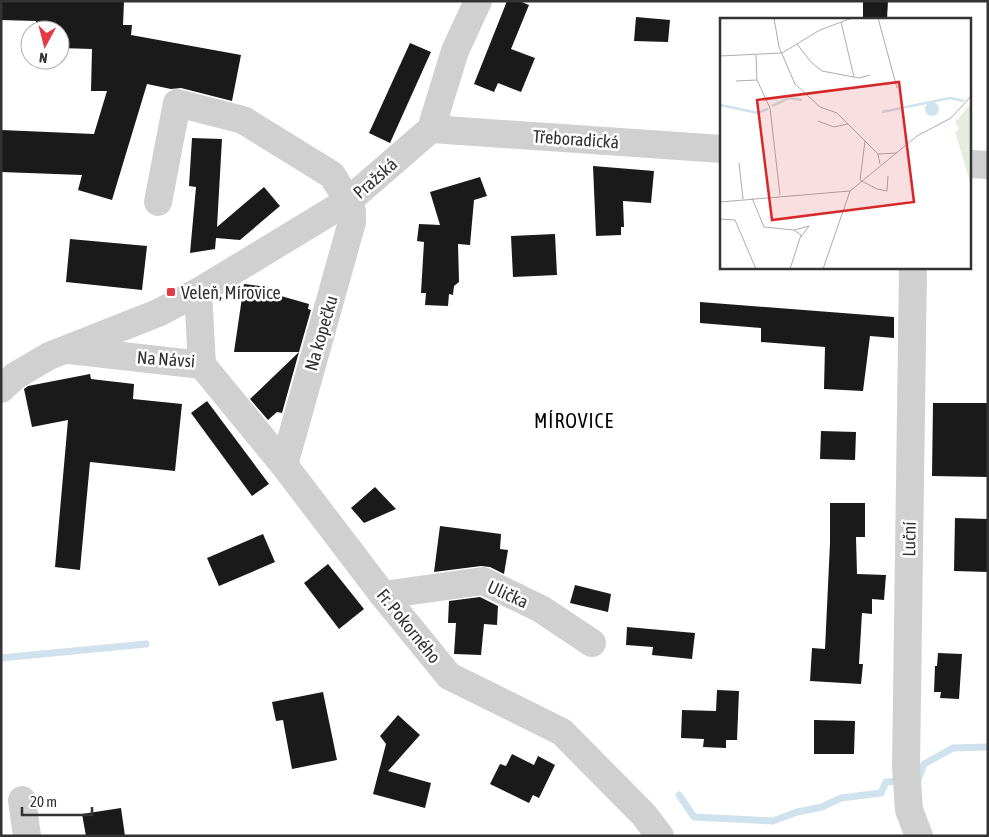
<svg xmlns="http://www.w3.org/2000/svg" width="989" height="837" viewBox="0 0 989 837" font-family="'Asap Condensed',sans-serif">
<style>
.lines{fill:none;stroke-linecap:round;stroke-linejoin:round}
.stream{stroke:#cfe2ee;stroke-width:7}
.building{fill:#1a1a1a}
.minor{stroke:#d0d0d0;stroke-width:28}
.poi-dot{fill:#e63946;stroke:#fff;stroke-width:2}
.labels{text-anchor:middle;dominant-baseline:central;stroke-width:5;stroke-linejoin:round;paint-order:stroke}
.street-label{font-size:18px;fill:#333;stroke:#fff}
.poi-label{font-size:18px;fill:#333;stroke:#fff;text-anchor:start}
.quarter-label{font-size:20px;letter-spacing:1px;fill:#000;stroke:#fff}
.inset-river{fill:none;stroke:#cfe2ee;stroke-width:2.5}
.inset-road{fill:none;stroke:#adadad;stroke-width:1}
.view{fill:#d62828;fill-opacity:0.15;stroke:#d62828;stroke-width:2.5}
.inset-edge{fill:none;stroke:#333;stroke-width:2.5}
</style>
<rect width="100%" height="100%" fill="#fff"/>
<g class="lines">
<!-- stream -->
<g class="stream">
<path d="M1 658 146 644"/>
<path d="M918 780 924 764 953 748 988 747"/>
<path d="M679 795 694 817 773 821 797 812 822 807 841 798 881 793 886 782 903 781"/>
</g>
</g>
<!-- building -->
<g class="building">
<path d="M1 1H124L123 25H132L131 35 241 55 232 101 181 88 171 89 147 84 112 200 78 190 82 175 1 172V130L94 134 107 91H91L92 49 60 48V30H35L36 21 1 20Z"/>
<path d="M507 1H519L529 5 511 49 535 58 521 92 498 83 494 92 474 84Z"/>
<path d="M863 1H888L887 19H863Z"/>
<path d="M636 17 670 20 668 42 634 41Z"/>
<path d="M410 43 431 52 390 143 369 133Z"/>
<path d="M192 138 222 139 217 227 264 187 280 206 240 240 216 238 215 249 190 253 196 187 189 186Z"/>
<path d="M593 166 654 171 651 203 623 201 624 227H621V235L596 236Z"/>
<path d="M480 177 487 196 474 200 470 245 458 244 459 282 454 286 453 295 449 294 448 306 425 305 426 293H421L424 242 417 241 419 224 440 225 430 192Z"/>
<path d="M555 234 557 275 513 277 511 236Z"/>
<path d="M70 239 147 246 142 290 66 282Z"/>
<path d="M244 284 268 287 267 292 309 304 308 309 311 310 299 352H234Z"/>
<path d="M700 302 894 317V338L870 336 863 391 824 389 825 347 761 342V328L700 323Z"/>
<path d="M299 352 282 413 277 412 268 420 250 399Z"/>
<path d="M90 374 91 379 134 384 133 399 182 404 175 471 90 462 80 570 55 567 68 420 32 427 24 389 28 386Z"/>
<path d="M207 401 269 484 252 496 191 413Z"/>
<path d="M933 403H988V477L932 476Z"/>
<path d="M821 431 856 432 855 460 820 459Z"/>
<path d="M375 487 396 509 364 523 351 508Z"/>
<path d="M830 503H865V537H856L857 574 886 575 884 600 872 599V614L862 613 859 664H863L861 684 810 681 812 648 825 649 830 543Z"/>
<path d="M955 518 988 519V572L954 571Z"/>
<path d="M440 526 501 534 500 549 508 550 504 574 490 567 481 566 434 572Z"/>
<path d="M263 534 275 562 219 586 207 558Z"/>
<path d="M328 564 364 609 339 629 304 583Z"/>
<path d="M575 585 611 594 608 612 570 603Z"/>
<path d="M480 597 498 606 497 625 484 624 481 655 454 654 456 623H448L449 601Z"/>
<path d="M627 627 695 633 692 659 652 655 653 647 626 645Z"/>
<path d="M938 653 962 654 959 699 940 698 941 692H934L935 666H937Z"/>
<path d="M717 690 739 691 737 740H726V748L703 747 704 739 681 738 682 710 716 711Z"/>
<path d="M323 692 337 760 292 769 283 720 276 721 272 702Z"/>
<path d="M398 715 420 735 388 771 431 783 425 808 373 794 386 744 380 736Z"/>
<path d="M814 720 855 721 854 754H814Z"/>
<path d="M512 754 534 765 538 756 555 765 539 798 533 795 529 803 490 784 500 764 506 766Z"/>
<path d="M121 808 125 836H86L82 814Z"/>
</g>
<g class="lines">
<!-- minor -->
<g class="minor">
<path d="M431 129 722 149"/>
<path d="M970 164 988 165"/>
<path d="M158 202 177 103 243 120 332 175 348 201 352 211V222L284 465"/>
<path d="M913 268 906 767 909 810 919 836"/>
<path d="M69 350 202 365 198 292"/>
<path d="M202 365 284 465 383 595 449 676 562 732 644 815 660 836"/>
<path d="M1 389 15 376 49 356 158 313 198 292 348 201 431 129 455 51 478 1"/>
<path d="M383 595 483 581 541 609 592 643"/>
<path d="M22 800 27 836"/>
</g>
</g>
<!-- markers -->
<rect class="poi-dot" x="166" y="287" width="10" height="10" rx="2.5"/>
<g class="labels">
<!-- street labels -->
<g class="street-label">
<text transform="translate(576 139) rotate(4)">Třeboradická</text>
<text transform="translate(375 178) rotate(-41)">Pražská</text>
<text transform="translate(321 333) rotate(-74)">Na kopečku</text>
<text transform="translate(166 359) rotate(4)">Na Návsi</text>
<text transform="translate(909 539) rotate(-89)">Luční</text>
<text transform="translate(508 594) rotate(24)">Ulička</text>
<text transform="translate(409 626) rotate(51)">Fr. Pokorného</text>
</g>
<!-- poi labels -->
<g class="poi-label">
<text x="181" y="292">Veleň, Mírovice</text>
</g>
<!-- quarter labels -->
<g class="quarter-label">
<text x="574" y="420">MÍROVICE</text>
</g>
</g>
<!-- overview -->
<g transform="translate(720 18)">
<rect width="251" height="251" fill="#fff"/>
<path d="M251 86 252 167H251L235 114 239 111 235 104Z" fill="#e6ecdf"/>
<path d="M205 91a7 7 0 1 1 14 0a7 7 0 1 1-14 0Z" fill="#cfe2ee"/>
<path class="inset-river" d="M0 87 38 95 48 91M52 88 69 80 82 82M162 94 230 80 244 83"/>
<path class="inset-road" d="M54 0 59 29 75 66 100 89 117 95 158 136M158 0 177 70M121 4 134 59M77 26 91 44 102 53 139 60 150 57M36 37 37 62 50 90 60 177M0 38 62 35 100 12 132 0M16 63 37 62M98 103 114 109 128 106M145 123 140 162 157 171 167 173 168 158M19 145 23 181M160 146 158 136 177 135M32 180 44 209 74 212 81 217 70 251M0 184 130 173M0 201 15 202 36 251M74 212 89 208 81 219M103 251 130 173 197 118 231 100 252 77"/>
<path class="view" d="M179 64 194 184 52 202 37 82Z"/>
<rect width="251" height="251" class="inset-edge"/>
</g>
<!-- border -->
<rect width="989" height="837" fill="none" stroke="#333333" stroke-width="5"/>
<!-- north arrow -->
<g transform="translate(45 45) rotate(187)"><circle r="24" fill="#ffffff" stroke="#adadad"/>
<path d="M0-4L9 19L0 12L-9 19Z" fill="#e63946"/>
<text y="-8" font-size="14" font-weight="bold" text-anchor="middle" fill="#333333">N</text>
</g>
<!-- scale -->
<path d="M22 807v8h70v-8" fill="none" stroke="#333333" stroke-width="2.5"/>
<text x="30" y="807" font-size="15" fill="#333333" stroke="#ffffff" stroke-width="4" paint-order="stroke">20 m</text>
</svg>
